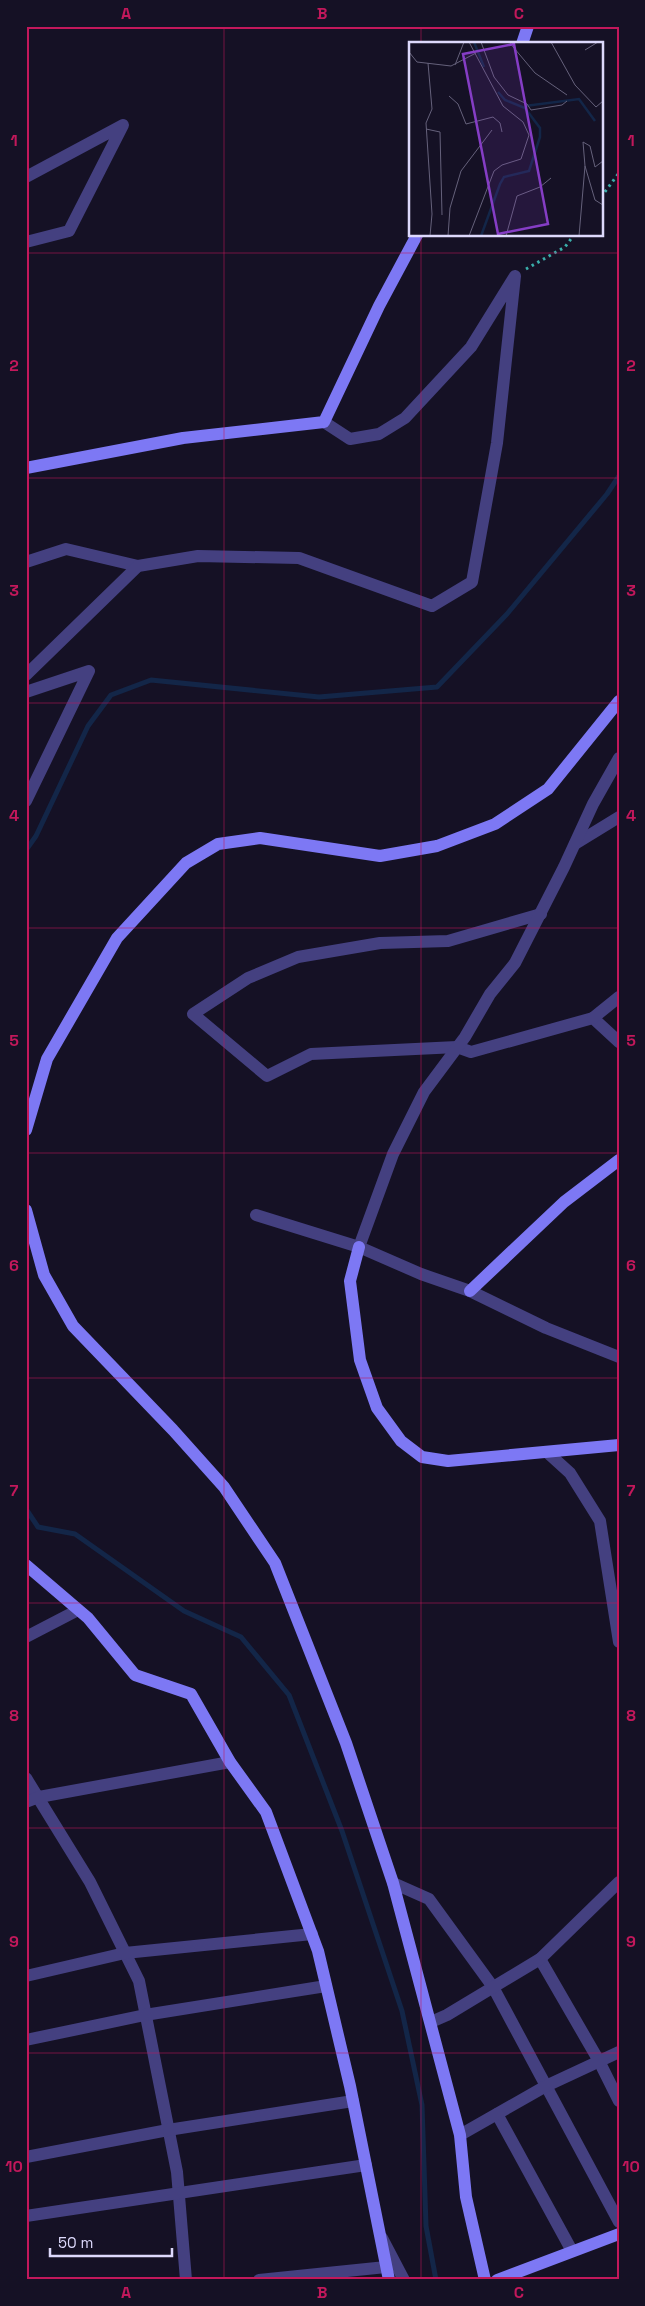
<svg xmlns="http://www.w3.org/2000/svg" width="645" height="2306" viewBox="0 0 645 2306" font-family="'Space Grotesk',sans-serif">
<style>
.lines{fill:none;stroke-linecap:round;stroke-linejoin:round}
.stream{stroke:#132648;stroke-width:5}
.path{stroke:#3aaeaa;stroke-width:3;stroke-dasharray:2.5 4;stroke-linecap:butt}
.street{stroke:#444080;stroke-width:12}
.secondary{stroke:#7d78f4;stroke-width:12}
.grid{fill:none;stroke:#c2185b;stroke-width:1;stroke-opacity:0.55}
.inset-river{fill:none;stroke:#132648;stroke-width:2.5}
.inset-road{fill:none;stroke:#65617b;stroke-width:1}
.view{fill:#853dc5;fill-opacity:0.15;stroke:#853dc5;stroke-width:2.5}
.inset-edge{fill:none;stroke:#ddd9fc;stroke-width:2.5}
.neatline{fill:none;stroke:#c2185b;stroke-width:2}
.grid-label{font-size:16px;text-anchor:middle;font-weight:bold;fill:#c2185b}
</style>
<rect width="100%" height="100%" fill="#151125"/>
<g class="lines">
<!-- stream -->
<g class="stream">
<path d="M26 850 36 836 88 726 111 695 151 680 319 697 437 687 507 614 607 494 619 476"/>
<path d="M26 1509 38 1527 75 1534 184 1611 241 1637 289 1695 342 1831 402 2011 422 2105 426 2226 436 2280"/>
</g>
<!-- path -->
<g class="path">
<path d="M601 197 619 173"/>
<path d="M526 269 565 247 574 235"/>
</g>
<!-- street -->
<g class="street">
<path d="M26 177 123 125 69 231 26 242"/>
<path d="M26 562 66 549 138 566"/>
<path d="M26 675 138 566 198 556 299 558 432 606 472 582 497 443 515 276 471 347 405 418 379 434 350 439 324 422"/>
<path d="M26 692 89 671 26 801"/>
<path d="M575 844 619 817"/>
<path d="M541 914 448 941 380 943 298 957 248 978 193 1014 267 1076 311 1054 457 1047 471 1052 593 1018 619 1042"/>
<path d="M593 1018 619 997"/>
<path d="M256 1215 359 1247 421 1274 470 1291 546 1328 619 1357"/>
<path d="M359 1247 393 1154 424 1092 465 1037 490 994 515 963 564 867 593 804 619 758"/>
<path d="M548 1453 570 1473 600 1521 619 1642"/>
<path d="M26 1637 78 1610"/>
<path d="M26 1778 90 1882 139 1981 177 2172 186 2280"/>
<path d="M26 1802 39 1797 230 1762"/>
<path d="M393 1883 429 1899 493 1987 619 2222"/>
<path d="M540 1959 599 2061 619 2101"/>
<path d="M26 1976 125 1953 312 1934"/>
<path d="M431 2022 447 2015 540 1959 619 1882"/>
<path d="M26 2040 145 2015 326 1986"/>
<path d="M497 2114 572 2251"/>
<path d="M460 2135 546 2086 619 2052"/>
<path d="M26 2157 168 2130 353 2101"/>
<path d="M26 2216 366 2165"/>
<path d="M382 2238 404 2280"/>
<path d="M259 2280 386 2267"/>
</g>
<!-- secondary -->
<g class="secondary">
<path d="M522 44 528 26"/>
<path d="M26 468 183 438 324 422 379 306 417 235"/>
<path d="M26 1130 47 1059 117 938 186 863 218 844 260 838 380 856 437 846 495 824 548 789 619 701"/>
<path d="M26 1210 44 1275 73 1326 173 1430 224 1487 275 1563 346 1743 393 1883 460 2135 466 2197 485 2280"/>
<path d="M359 1247 350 1281 360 1360 377 1408 401 1441 422 1457 448 1461 619 1445"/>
<path d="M470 1291 564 1202 619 1160"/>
<path d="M26 1565 88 1618 135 1675 191 1694 230 1762 266 1812 318 1951 350 2086 389 2280"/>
<path d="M497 2280 619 2234"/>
</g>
</g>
<!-- grid -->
<path class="grid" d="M224 26V2280M421 26V44M421 235V2280M26 253H619M26 478H619M26 703H619M26 928H619M26 1153H619M26 1378H619M26 1603H619M26 1828H619M26 2053H619"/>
<!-- overview -->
<g transform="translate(409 42)">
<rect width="194" height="194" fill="#151125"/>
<path class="inset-river" d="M65 0 75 25M116 64 170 57 186 79M72 194 91 142 95 135 120 129 131 95V86L116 66 96 58 89 50"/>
<path class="inset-road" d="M60 0 94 64 114 80 120 93 112 117 93 123 85 129 60 194M72 0 85 35 99 53 118 62 122 68 153 63 158 59M100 0 126 31 158 53M142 0 166 43 187 65 194 59M176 8 189 0M0 10 8 20 42 24 67 11M19 21 23 67 17 81 23 172 21 194M46 23 55 0M40 54 49 62 57 82 84 75 91 81 93 90M17 87 31 90 33 173M174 100 176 124 186 158 194 163M174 100 181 104 186 125 194 119M39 194 41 166 52 129 83 88M97 194 108 154 131 145 142 136M170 194 176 124"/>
<path class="view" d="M105 2 139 182 89 192 54 12Z"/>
<rect width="194" height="194" class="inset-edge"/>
</g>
<!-- border -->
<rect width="645" height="2306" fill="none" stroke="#151125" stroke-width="55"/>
<!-- scale -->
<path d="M50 2248v8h122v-8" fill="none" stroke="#ddd9fc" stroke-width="2.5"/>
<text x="58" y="2248" font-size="15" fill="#ddd9fc" stroke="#151125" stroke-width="4" paint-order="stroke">50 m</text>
<rect x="28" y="28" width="590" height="2250" class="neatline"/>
<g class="grid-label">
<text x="126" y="19">A</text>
<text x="322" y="19">B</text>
<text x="519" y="19">C</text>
<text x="14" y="146">1</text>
<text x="631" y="146">1</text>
<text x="14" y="371">2</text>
<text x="631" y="371">2</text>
<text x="14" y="596">3</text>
<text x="631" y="596">3</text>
<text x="14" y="821">4</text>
<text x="631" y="821">4</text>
<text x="14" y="1046">5</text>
<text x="631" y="1046">5</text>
<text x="14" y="1271">6</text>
<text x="631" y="1271">6</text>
<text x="14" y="1496">7</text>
<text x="631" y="1496">7</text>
<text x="14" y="1721">8</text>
<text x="631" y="1721">8</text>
<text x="14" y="1947">9</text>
<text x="631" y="1947">9</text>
<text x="14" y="2172">10</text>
<text x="631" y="2172">10</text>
<text x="126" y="2298">A</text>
<text x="322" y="2298">B</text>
<text x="519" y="2298">C</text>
</g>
</svg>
